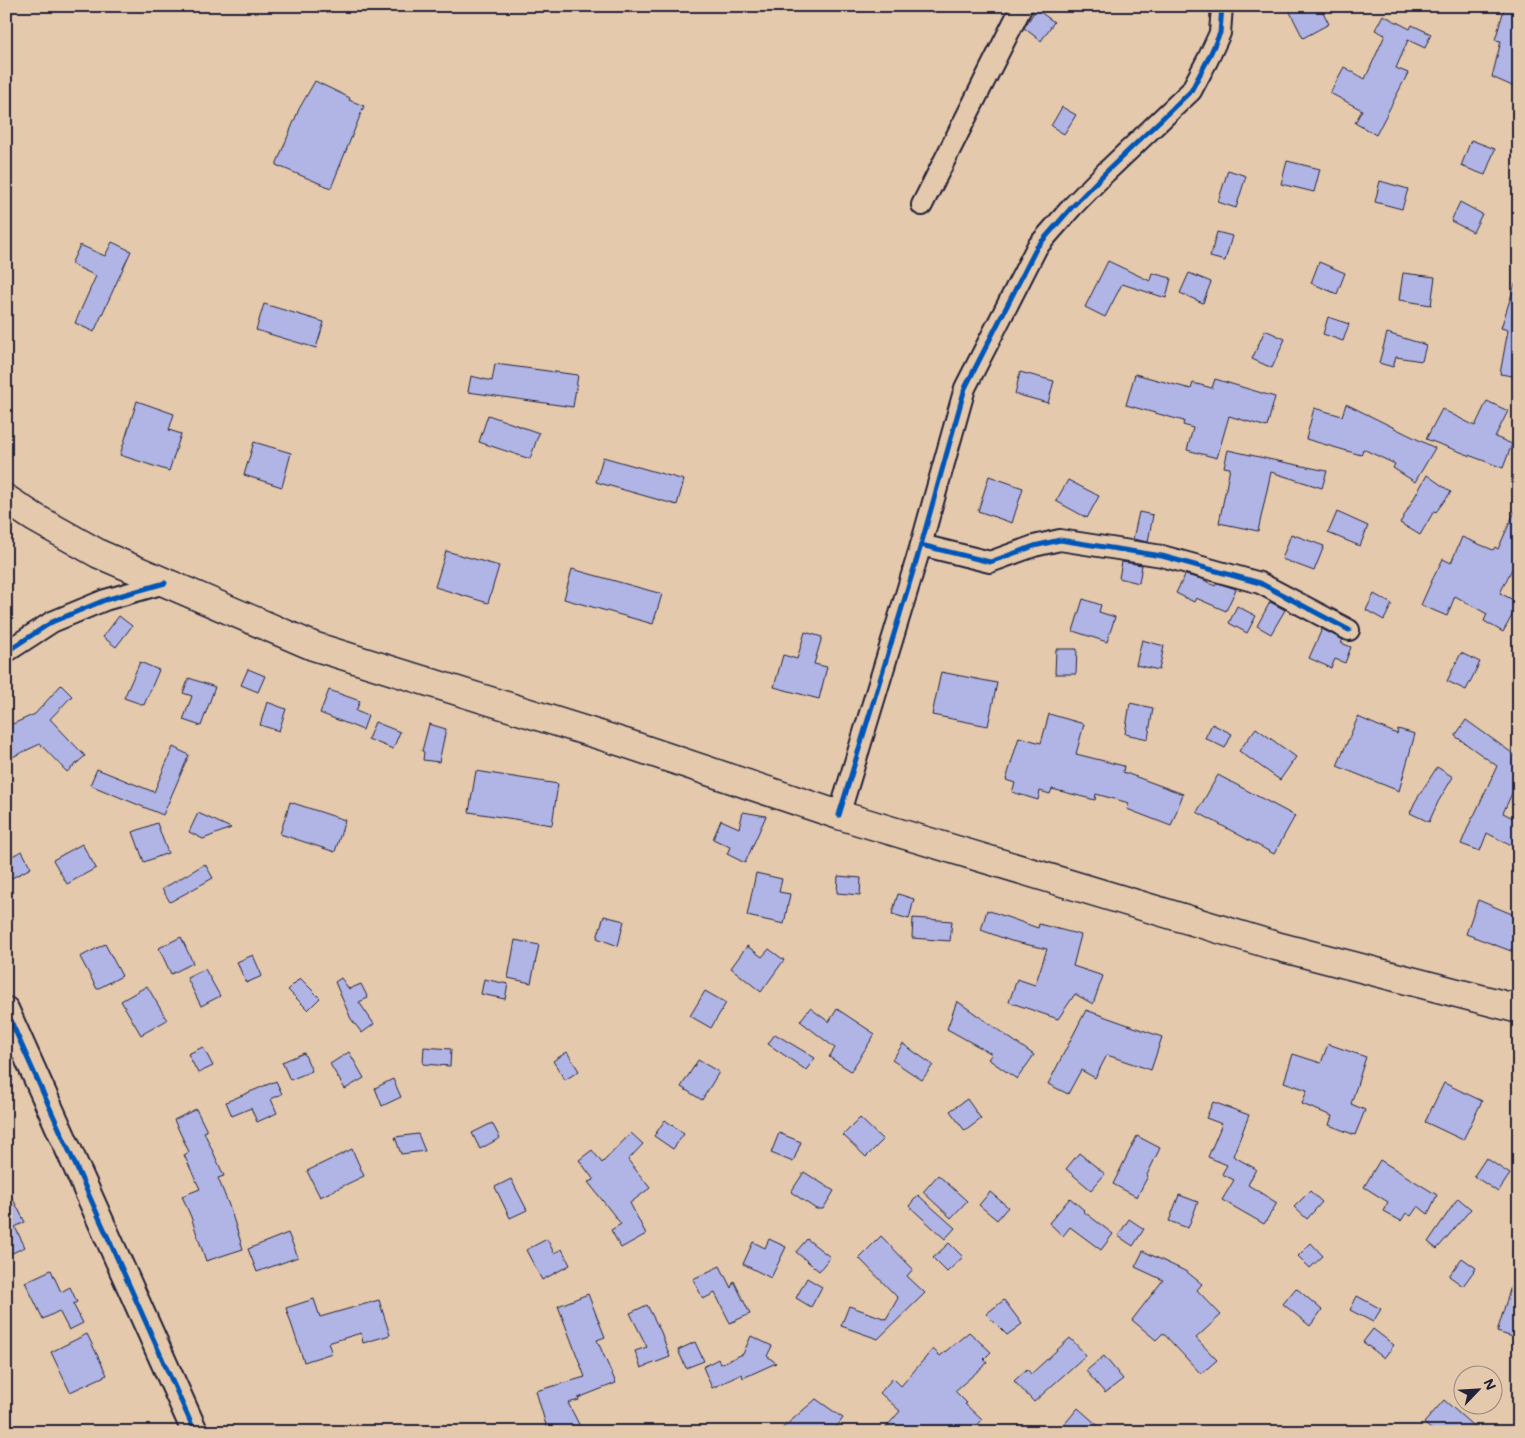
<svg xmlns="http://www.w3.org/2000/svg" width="1525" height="1438" viewBox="0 0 1525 1438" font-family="Mali,sans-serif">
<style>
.building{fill:#b0b5e6;stroke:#22223b}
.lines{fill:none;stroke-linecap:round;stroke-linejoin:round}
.minor-casing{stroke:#22223b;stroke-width:24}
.tertiary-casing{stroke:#22223b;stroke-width:29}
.primary-casing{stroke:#22223b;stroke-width:31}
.minor{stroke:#e5c9ac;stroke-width:20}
.tertiary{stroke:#e5c9ac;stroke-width:25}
.primary{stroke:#e5c9ac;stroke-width:28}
.cycleway-casing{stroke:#e5c9ac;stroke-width:8}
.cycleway{stroke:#0057b8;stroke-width:5}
</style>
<rect width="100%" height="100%" fill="#e5c9ac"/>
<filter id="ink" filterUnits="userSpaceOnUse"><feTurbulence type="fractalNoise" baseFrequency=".02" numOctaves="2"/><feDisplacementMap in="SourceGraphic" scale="10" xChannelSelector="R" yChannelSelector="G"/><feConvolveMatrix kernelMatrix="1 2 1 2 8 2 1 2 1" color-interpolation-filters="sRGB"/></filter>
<g filter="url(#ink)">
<!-- building -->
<g class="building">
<path d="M1287 6H1320L1329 24 1303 38Z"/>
<path d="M1505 6H1519V46L1515 59 1519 60V89L1492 77 1501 41 1495 40Z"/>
<path d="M1036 9 1054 22 1041 41 1024 28Z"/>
<path d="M1383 15 1410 29 1412 25 1431 34 1425 48 1408 40 1396 68 1408 73 1376 135 1355 123 1362 110 1330 93 1344 67 1365 79 1385 35 1375 30Z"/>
<path d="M315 81 350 98 349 100 364 106 331 188 276 165 299 109Z"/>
<path d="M1062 107 1076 115 1064 134 1051 126Z"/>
<path d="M1471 140 1495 149 1485 175 1461 166Z"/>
<path d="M1287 161 1320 169 1314 192 1281 184Z"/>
<path d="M1228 170 1246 176 1236 208 1218 202Z"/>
<path d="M1380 181 1408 189 1402 209 1375 202Z"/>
<path d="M1460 202 1482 214 1473 232 1451 221Z"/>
<path d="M1217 232 1232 236 1225 261 1210 257Z"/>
<path d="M112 242 131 251 94 332 75 323 96 276 71 264 80 245 105 256Z"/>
<path d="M1108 261 1150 281 1152 273 1171 278 1166 298 1122 284 1105 317 1085 307Z"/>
<path d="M1319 262 1345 273 1337 294 1311 283Z"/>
<path d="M1189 273 1211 282 1203 303 1180 293Z"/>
<path d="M1403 273 1435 277 1431 305 1399 300Z"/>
<path d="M1515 284 1519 285V377L1500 374 1508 330 1501 328Z"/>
<path d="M264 304 324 322 316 348 256 330Z"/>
<path d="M1328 317 1349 324 1343 341 1323 334Z"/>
<path d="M1265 330 1285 339 1272 368 1252 359Z"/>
<path d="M1387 333 1426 345 1422 361 1396 357 1393 367 1379 363Z"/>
<path d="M495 364 578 375 573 407 468 392 471 376 492 381Z"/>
<path d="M1020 372 1054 381 1048 403 1015 394Z"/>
<path d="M1135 374 1191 389 1193 383 1212 388 1215 379 1275 397 1267 427 1229 416 1217 458 1187 450 1193 428 1183 425 1184 421 1126 405Z"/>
<path d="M137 401 174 414 169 430 181 434 169 471 120 455Z"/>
<path d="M1487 401 1508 411 1495 437 1512 444 1503 468 1426 439 1442 409 1475 426Z"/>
<path d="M1346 404 1435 448 1415 482 1393 468 1395 464 1363 449 1361 455 1306 439 1314 408 1342 416Z"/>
<path d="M488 415 539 433 530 459 479 442Z"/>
<path d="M254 442 291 453 282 487 244 475Z"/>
<path d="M1228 450 1273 460 1327 471 1322 488 1271 472 1258 531 1219 523 1230 468 1224 467Z"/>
<path d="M603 457 684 480 677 505 596 482Z"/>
<path d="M1427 475 1451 492 1436 512 1434 511 1420 535 1400 523Z"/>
<path d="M989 476 1023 488 1012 523 978 511Z"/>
<path d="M1068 480 1099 496 1087 518 1056 501Z"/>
<path d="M1519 502V555L1500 593 1519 603 1503 632 1484 621 1487 614 1455 596 1447 616 1421 605 1433 578 1443 559 1451 563 1462 537 1493 550 1495 547 1498 549Z"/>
<path d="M1139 512 1153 515 1148 542 1133 539Z"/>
<path d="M1337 512 1368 526 1360 546 1328 533Z"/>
<path d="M1291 534 1324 546 1314 571 1282 559Z"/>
<path d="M446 551 499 566 488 603 435 587Z"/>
<path d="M1122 562 1142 565 1139 583 1119 578Z"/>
<path d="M572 569 662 594 653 624 564 599Z"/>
<path d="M1185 575 1202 579 1215 586 1217 583 1236 589 1226 611 1196 598 1194 602 1176 593Z"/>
<path d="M1374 594 1392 604 1384 620 1366 610Z"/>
<path d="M1083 599 1101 605 1099 612 1115 617 1107 642 1073 631Z"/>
<path d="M1270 602 1285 610 1271 634 1257 626Z"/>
<path d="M1237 606 1256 616 1247 633 1229 623Z"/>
<path d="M119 616 132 626 116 647 103 637Z"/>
<path d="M1322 629 1343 640 1341 643 1351 647 1345 663 1335 659 1331 668 1309 658Z"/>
<path d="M805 632 822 637 814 664 827 667 819 699 774 687 783 655 797 659Z"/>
<path d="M1142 640 1164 646 1159 670 1136 665Z"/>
<path d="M1056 649H1077L1076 674H1055Z"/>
<path d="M1461 653 1480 662 1466 690 1447 681Z"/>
<path d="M140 662 159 670 144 705 124 698Z"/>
<path d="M248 669 265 676 258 692 241 685Z"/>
<path d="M941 672 997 683 988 726 932 715Z"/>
<path d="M189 678 215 687 201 726 183 720 192 696 183 693Z"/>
<path d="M61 685 72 696 50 719 85 756 67 772 40 744 6 760V727L35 714Z"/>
<path d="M329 690 360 701 356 711 368 716 363 730 320 713Z"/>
<path d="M267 702 286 709 279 731 260 725Z"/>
<path d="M1130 703 1153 708 1148 739 1125 734Z"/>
<path d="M1049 714 1084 724 1076 754 1124 766 1123 772 1183 794 1171 826 1127 809 1129 803 1096 794 1095 800 1052 789 1050 794 1040 791 1038 800 1012 792 1015 783 1006 780 1019 737 1041 743Z"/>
<path d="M1358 717 1397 734 1398 729 1415 734 1399 791 1337 766Z"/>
<path d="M1466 720 1519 758V778L1503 813 1519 821V850L1487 833 1480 851 1461 844 1472 818H1473L1497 766 1455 736Z"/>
<path d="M375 722 400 732 393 749 368 739Z"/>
<path d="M429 724 446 729 439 762 423 760 424 752 422 751Z"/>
<path d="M1212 724 1232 734 1225 748 1205 738Z"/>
<path d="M1256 728 1296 757 1280 780 1239 751Z"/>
<path d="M173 747 189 755 163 815 90 785 97 769 154 792Z"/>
<path d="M1437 767 1453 777 1438 802 1429 822 1410 813 1415 802Z"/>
<path d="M476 771 558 784 552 825 469 812Z"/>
<path d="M1218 775 1295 816 1274 854 1197 812Z"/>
<path d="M290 802 345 820 335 852 280 834Z"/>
<path d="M743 812 766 816 745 863 727 854 730 847 713 839 721 820 739 828Z"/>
<path d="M198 813 231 828 203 839 189 832Z"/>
<path d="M157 823 168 853 144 862 133 832Z"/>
<path d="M82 844 96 868 67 884 53 860Z"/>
<path d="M22 851 31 868 6 881V859Z"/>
<path d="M205 864 213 878 170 902 162 889Z"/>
<path d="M756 873 782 879 779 892 790 894 784 924 747 916Z"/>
<path d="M838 876 861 878 860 895 837 893Z"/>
<path d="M898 894 914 899 909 919 892 914Z"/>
<path d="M1478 900 1519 917V954L1466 934Z"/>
<path d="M987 910 1038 928 1039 924 1081 935 1073 966 1103 976 1093 1004 1075 994 1058 1019 1009 1002 1017 979 1035 985 1047 949 1011 941 981 930Z"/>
<path d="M604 916 624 921 618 946 597 938Z"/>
<path d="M913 918 952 921 950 941 912 938Z"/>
<path d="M181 937 193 963 171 974 159 948Z"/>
<path d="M515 940 539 945 531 983 508 978Z"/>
<path d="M105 944 122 976 97 989 80 957Z"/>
<path d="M747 946 762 957 769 949 784 960 761 992 731 968Z"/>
<path d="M253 955 262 976 246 983 237 962Z"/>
<path d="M205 969 220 996 201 1006 187 978Z"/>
<path d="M300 978 320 998 308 1010 288 990Z"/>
<path d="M341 978 349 989 361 984 368 998 359 1002 374 1024 362 1033 351 1019 335 982Z"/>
<path d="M484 979 508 984 505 999 481 994Z"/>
<path d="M147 986 167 1020 141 1035 121 1001Z"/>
<path d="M705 991 726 1003 711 1028 690 1016Z"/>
<path d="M957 1001 1034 1055 1017 1079 988 1059 992 1054 947 1029Z"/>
<path d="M810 1008 829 1022 837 1009 875 1034 851 1071 829 1057 835 1048 800 1021Z"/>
<path d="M1086 1010 1162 1037 1151 1070 1107 1055 1095 1078 1081 1070 1068 1094 1048 1084Z"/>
<path d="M775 1034 815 1058 806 1070 768 1044Z"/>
<path d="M903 1044 933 1065 922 1080 892 1060Z"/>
<path d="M1328 1044 1366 1057 1351 1104 1365 1110 1355 1135 1329 1125 1332 1116 1302 1104 1307 1090 1284 1082 1293 1054 1321 1063Z"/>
<path d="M203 1047 213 1066 198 1073 188 1054Z"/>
<path d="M424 1047 451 1049 450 1066 423 1064Z"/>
<path d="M349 1052 364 1078 345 1089 330 1064Z"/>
<path d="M567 1052 579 1071 565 1080 553 1061Z"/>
<path d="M304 1053 312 1071 290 1080 282 1062Z"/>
<path d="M698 1060 719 1072 702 1100 681 1087Z"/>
<path d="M393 1079 401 1097 382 1106 375 1088Z"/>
<path d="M276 1081 282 1094 271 1099 277 1113 257 1122 251 1108 232 1116 226 1102Z"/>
<path d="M1444 1083 1482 1101 1463 1140 1425 1122Z"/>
<path d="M967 1099 981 1119 965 1131 950 1111Z"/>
<path d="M1213 1102 1249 1115 1233 1156 1256 1169 1248 1185 1277 1203 1264 1224 1222 1200 1234 1180 1222 1174 1227 1165 1208 1157 1222 1124 1206 1118Z"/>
<path d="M196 1109 207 1131 204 1132 224 1176 218 1178 230 1208 243 1249 206 1261 191 1217 182 1196 200 1189 184 1155 189 1152 174 1120Z"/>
<path d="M860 1118 883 1140 866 1157 843 1135Z"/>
<path d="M665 1120 684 1134 673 1149 654 1136Z"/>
<path d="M492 1123 500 1138 480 1149 472 1133Z"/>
<path d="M631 1133 643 1144 628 1160 650 1188 630 1203 646 1234 621 1248 611 1230 621 1224 588 1182 594 1180 579 1160 592 1150 602 1163Z"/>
<path d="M779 1133 801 1142 793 1162 771 1153Z"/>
<path d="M418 1134 425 1151 401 1154 395 1137Z"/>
<path d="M1137 1136 1160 1148 1147 1175 1148 1176 1137 1197 1113 1184Z"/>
<path d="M352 1149 364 1176 320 1197 307 1171Z"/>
<path d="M1079 1153 1105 1174 1091 1190 1066 1169Z"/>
<path d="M1486 1158 1510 1174 1498 1192 1474 1176Z"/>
<path d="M1380 1160 1437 1195 1428 1214 1418 1206 1411 1216 1406 1213 1401 1221 1383 1211 1388 1202 1364 1187Z"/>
<path d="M804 1172 834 1191 823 1209H816L791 1192Z"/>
<path d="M938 1175 967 1201 951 1218 923 1192Z"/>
<path d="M511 1179 527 1210 510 1218 495 1187Z"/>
<path d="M6 1186 25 1222 15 1227 25 1247 6 1256Z"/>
<path d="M1310 1191 1322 1202 1307 1219 1294 1207Z"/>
<path d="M990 1192 1008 1207 997 1220 979 1205Z"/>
<path d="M918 1195 955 1228 945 1239 909 1206Z"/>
<path d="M1179 1195 1198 1202 1188 1228 1169 1221Z"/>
<path d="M1070 1198 1084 1210 1083 1211 1113 1234 1101 1250 1070 1227 1063 1236 1049 1223Z"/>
<path d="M1458 1198 1471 1209 1437 1249 1428 1242Z"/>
<path d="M1129 1219 1144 1229 1133 1246 1118 1236Z"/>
<path d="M288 1233 298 1257 257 1272 248 1249Z"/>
<path d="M881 1236 913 1269 907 1276 925 1293 878 1339 841 1326 849 1306 886 1319 898 1298 859 1258Z"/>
<path d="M547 1239 554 1253 562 1249 570 1265 542 1280 526 1250Z"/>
<path d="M769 1239 786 1247 771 1278 743 1264 753 1242 765 1248Z"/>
<path d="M807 1239 830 1257 819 1271 796 1252Z"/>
<path d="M949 1243 963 1257 947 1272 933 1258Z"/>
<path d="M1311 1243 1323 1256 1310 1268 1298 1256Z"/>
<path d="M1143 1251 1187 1272 1202 1284 1197 1290 1221 1315 1196 1338 1217 1360 1201 1374 1163 1333 1156 1340 1132 1320 1163 1280 1135 1267Z"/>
<path d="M1462 1258 1476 1268 1463 1286 1449 1276Z"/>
<path d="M720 1266 731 1288 734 1281 750 1314 730 1323 715 1293 703 1299 693 1279Z"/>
<path d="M51 1270 61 1292 70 1287 77 1302 73 1304 83 1323 69 1330 59 1311 43 1319 25 1282Z"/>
<path d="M1515 1273 1519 1274V1339L1497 1332Z"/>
<path d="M807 1278 822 1287 811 1307 796 1298Z"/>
<path d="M1296 1288 1322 1310 1310 1326 1283 1304Z"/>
<path d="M588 1294 605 1337 597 1340 616 1383 578 1398 579 1400 568 1403 583 1432H548L536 1391 585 1377 558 1306Z"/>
<path d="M1357 1296 1381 1309 1373 1322 1350 1310Z"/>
<path d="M314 1299 320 1317 379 1300 390 1335 363 1343 361 1333 328 1343 332 1353 304 1362 286 1308Z"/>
<path d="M1004 1300 1022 1324 1007 1335 986 1314Z"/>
<path d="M647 1305 661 1332 670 1357 641 1368 635 1351 647 1347 630 1313Z"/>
<path d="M1373 1329 1394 1345 1384 1358 1363 1342Z"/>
<path d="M969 1332 991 1352 984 1359 987 1363 955 1391 967 1403 965 1404 982 1420 971 1432H882L900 1411 880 1393 893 1378 901 1386 933 1349 940 1356Z"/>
<path d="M87 1334 107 1375 70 1392 51 1352Z"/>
<path d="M751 1336 772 1346 767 1356 776 1363 743 1378 742 1374 712 1388 703 1367 718 1359 720 1364 743 1354Z"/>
<path d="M1070 1338 1086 1355 1034 1402 1014 1381 1027 1369 1031 1374Z"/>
<path d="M695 1342 704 1361 686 1368 678 1350Z"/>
<path d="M1104 1356 1123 1379 1105 1393 1086 1371Z"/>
<path d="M816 1399 843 1418 833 1432H778Z"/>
<path d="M1444 1400 1480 1432H1434L1424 1423Z"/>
<path d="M1078 1408 1105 1432H1058Z"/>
</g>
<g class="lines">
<!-- minor casing -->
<g class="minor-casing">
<g id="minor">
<path d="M922 205 1022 6"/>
<path d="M921 545 990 562 1034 546 1060 540 1162 556 1260 583 1349 630"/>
<path d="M6 652 52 622 105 600 165 583"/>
<path d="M839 815 921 545 965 388 1037 247 1072 207 1106 172 1191 91 1208 59 1220 33 1222 6"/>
</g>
</g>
<!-- tertiary casing -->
<g class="tertiary-casing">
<path id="tertiary" d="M6 1010 195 1432"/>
</g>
<!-- primary casing -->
<g class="primary-casing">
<path id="primary" d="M6 499 35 518 99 554 313 646 625 743 839 815 1276 946 1519 1009"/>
</g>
<!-- minor -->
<use href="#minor" class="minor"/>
<!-- tertiary -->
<use href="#tertiary" class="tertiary"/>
<!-- primary -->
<use href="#primary" class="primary"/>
<!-- cycleway casing -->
<g class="cycleway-casing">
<g id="cycleway">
<path d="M921 545 990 562 1034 546 1060 540 1162 556 1260 583 1349 630"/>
<path d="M6 652 52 622 105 600 165 583"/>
<path d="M839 815 921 545 965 388 1037 247 1072 207 1106 172 1191 91 1208 59 1220 33 1222 6"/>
<path d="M6 1010 195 1432"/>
</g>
</g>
<!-- cycleway -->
<use href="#cycleway" class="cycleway"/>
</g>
</g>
<!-- margin -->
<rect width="1525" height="1438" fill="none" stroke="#e5c9ac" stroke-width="25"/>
<rect x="12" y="12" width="1500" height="1413" fill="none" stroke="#22223b" stroke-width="2" filter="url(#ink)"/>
<!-- north arrow -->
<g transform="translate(1478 1390) rotate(65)"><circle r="24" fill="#e5c9ac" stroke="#97867f"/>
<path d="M0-4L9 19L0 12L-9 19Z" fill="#22223b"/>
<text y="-8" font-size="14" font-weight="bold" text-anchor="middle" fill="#22223b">N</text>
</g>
</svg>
